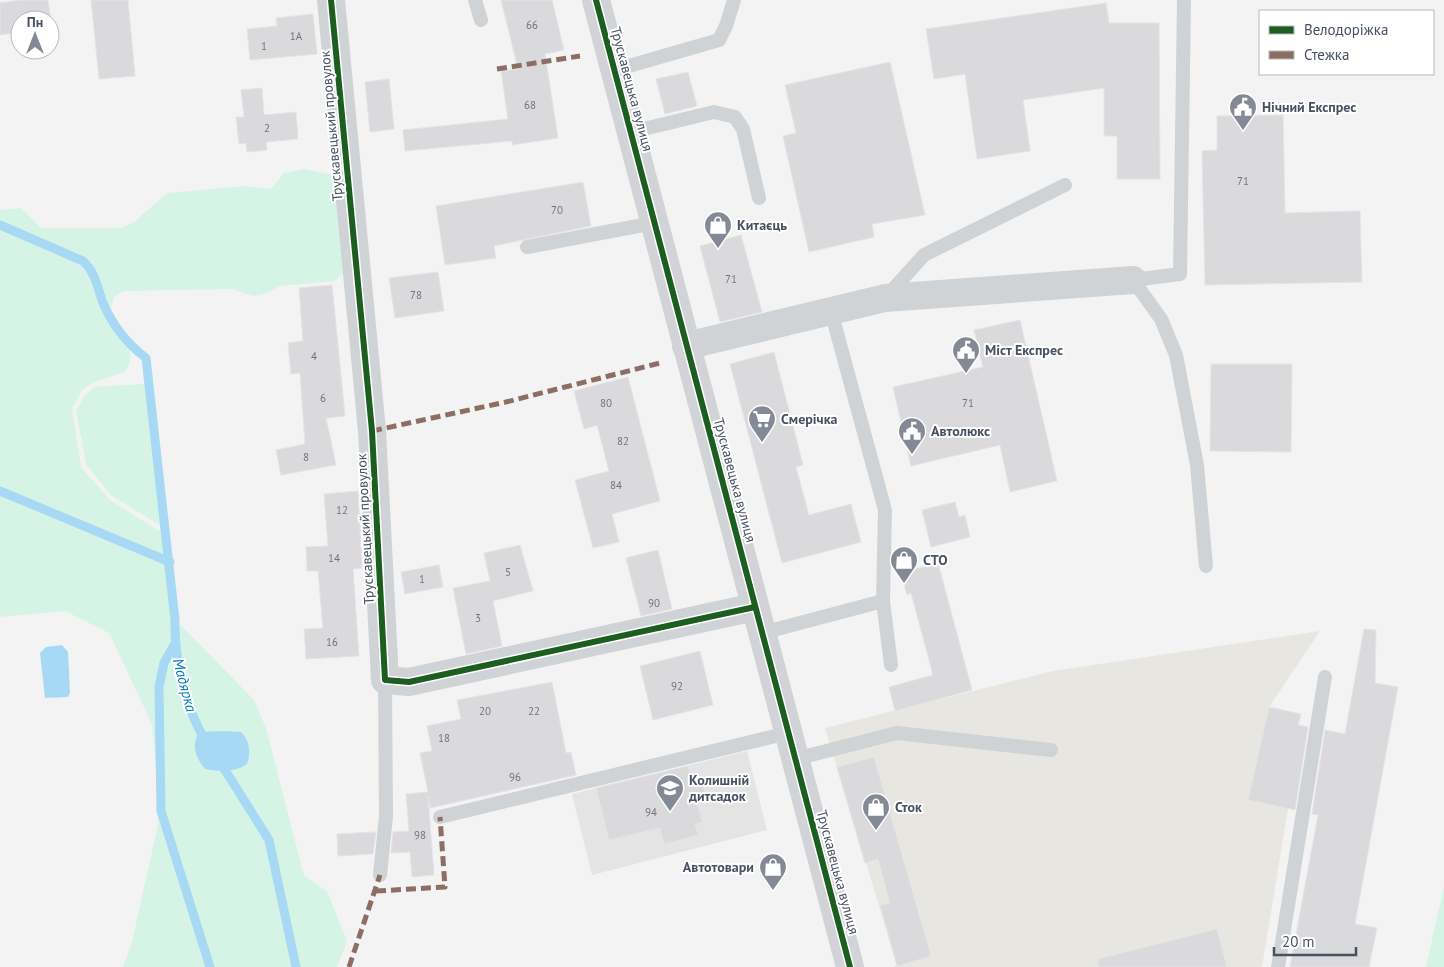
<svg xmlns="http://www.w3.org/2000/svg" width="1444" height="967" viewBox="0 0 1444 967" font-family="'PT Sans',sans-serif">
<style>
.commercial{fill:#e7e6e1}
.education{fill:#e4e4e5}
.green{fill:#d5f4e6}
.water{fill:#a7d9f5}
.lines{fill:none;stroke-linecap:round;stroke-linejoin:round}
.stream{stroke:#a7d9f5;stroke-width:9}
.building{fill:#dadadd;stroke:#e4e4e6}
.service{stroke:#d0d3d6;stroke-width:14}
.minor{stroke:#d0d3d6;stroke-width:28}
.secondary{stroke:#d1d3d7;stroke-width:28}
.quiet{stroke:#8d6e63;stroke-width:5;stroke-dasharray:10 5;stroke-linecap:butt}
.cycleway-casing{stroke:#fff;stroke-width:9}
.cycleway{stroke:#1b5e20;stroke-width:6}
.labels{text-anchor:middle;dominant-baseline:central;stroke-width:4;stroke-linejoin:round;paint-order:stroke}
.number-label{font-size:11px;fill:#6d7582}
.street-label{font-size:14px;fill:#475162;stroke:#fff}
.poi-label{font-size:14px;font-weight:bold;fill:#475162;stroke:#fff;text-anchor:start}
.water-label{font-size:15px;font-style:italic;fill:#0079bc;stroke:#fff}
</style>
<rect width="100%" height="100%" fill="#f3f3f3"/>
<!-- commercial -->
<path class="commercial" d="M1320 631 1269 707 1248 800 1288 809 1262 967H893L897 965 825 728 1053 671Z"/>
<!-- education -->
<path class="education" d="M747 751 767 830 592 875 572 794Z"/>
<!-- green -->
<g class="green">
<path d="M304 169 333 175 337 181 344 271 335 281 280 286 265 294 253 296 232 289 123 291 114 297 109 314 120 335 130 345V362L125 372 94 382 82 390 72 409 81 467 110 500 167 536 176 620 254 700 266 728 304 876 327 891 347 941 337 967H123L132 942 161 811 152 724 109 633 65 611 0 617V210L21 208 41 228H122L134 222 167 193 245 186 271 189 284 173Z"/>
<path d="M145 384 161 526 111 495 86 464 76 411 85 395 94 387Z"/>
<path d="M1444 886V967H1426Z"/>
</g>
<!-- water -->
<g class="water">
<path d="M62 645 68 652 70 693 68 697 45 698 40 653 46 647Z"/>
<path d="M223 731 241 732C250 741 251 753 247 764 237 772 218 772 205 769 196 759 190 743 200 732Z"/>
</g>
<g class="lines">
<!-- stream -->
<g class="stream">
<path d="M0 225 83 261C96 273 97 287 103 303 113 326 126 343 146 358L175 620C174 657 185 709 206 741"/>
<path d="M0 491 170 562"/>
<path d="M174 645 164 663 159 687 161 811 210 967"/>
<path d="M220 762 269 840 296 967"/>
</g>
</g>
<!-- building -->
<g class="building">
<path d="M21 0H48L52 27 50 20H20V32L0 35V3Z"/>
<path d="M91 0H128L135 76 99 79Z"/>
<path d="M501 0H552L564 50 545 54 558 138 512 145V141L405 151 403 130 508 119 501 71 518 69Z"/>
<path d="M1106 3 1109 23H1159L1160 179H1117V136H1104V88L1023 100 1030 151 977 159 965 74 934 79 926 29Z"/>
<path d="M313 14 317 54 250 60 247 29 277 26 276 18Z"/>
<path d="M890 62 925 215 872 224 874 237 809 252 783 136 796 133 785 85Z"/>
<path d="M688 72 697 106 665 114 656 79Z"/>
<path d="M389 79 394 129 370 132 365 82Z"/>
<path d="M262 88 264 115 296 112 298 139 266 142 267 150 247 152 246 143 239 144 236 117H244L241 90Z"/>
<path d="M1283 115 1285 213 1360 211 1362 282 1205 285 1202 151 1217 150V116Z"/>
<path d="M583 182 591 226 494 246 496 258 445 265 436 206Z"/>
<path d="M741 235 762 312 720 322 700 246Z"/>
<path d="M438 272 444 311 395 318 389 278Z"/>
<path d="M332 285 345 416 326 418 336 465 281 475 276 450 305 444 300 373 291 374 288 343 303 341 299 288Z"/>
<path d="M1020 320 1057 481 1010 492 1000 445 911 466 893 387 983 367 974 330Z"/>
<path d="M774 352 803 465 796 467 809 515 851 504 861 542 782 563 730 364Z"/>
<path d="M1211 364H1292L1291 452 1210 451Z"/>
<path d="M628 377 660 501 612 514 619 542 593 548 575 480 609 471 597 425 584 429 574 391Z"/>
<path d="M358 491 362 568 353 569 359 656 306 659 304 629 323 628 318 571H307L306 547 328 546 324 494Z"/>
<path d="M955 502 959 517 965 515 970 537 931 547 922 510Z"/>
<path d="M520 545 533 591 493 601 502 646 466 654 453 588 490 581 484 553Z"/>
<path d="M658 550 672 609 641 616 626 558Z"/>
<path d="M938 563 972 690 895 711 889 687 933 675 911 593 907 595 901 573Z"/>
<path d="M439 565 443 587 405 594 401 572Z"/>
<path d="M1364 629 1376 630 1375 683 1398 687 1355 924 1377 928 1369 967H1290L1318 815 1312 814 1325 730 1345 734Z"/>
<path d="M700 651 713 705 653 720 640 666Z"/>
<path d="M552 682 566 753 571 752 576 775 430 808 428 796 434 875 412 877 410 852 391 853 393 832 409 831 406 794 428 792 420 753 432 751 427 726 461 719 457 700Z"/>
<path d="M1269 707 1301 714 1298 725 1308 727 1295 810 1248 800Z"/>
<path d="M874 757 931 956 897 966 880 905 890 903 878 859 865 863 837 767Z"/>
<path d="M688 766 692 782 702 780 707 800 697 802 702 822 695 824 698 835 664 844 660 828 609 840 596 788Z"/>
<path d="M376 832 373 854 338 856 337 834Z"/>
<path d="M1217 929 1227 967H1099L1098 959Z"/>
</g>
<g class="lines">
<!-- service -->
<g class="service">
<path d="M475 0 481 20"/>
<path d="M1184 0 1180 274 1133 280 1161 319 1176 355 1197 465 1206 566"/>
<path d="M615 70 719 40 726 26 734 0"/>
<path d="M631 132 714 112 735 117 743 129 759 198"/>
<path d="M527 247 654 223"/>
<path d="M887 296 924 255 1065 185"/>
<path d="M883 601 891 665"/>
<path d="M762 633 883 601 885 510 831 311"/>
<path d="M795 759 897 733 1051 750"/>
<path d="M440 817 788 733"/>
<path d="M380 875 386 816 385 680"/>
<path d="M1278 967 1325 677"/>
</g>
<!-- minor -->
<g class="minor">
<path d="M331 0 372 431 385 680 409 682 755 607"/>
<path d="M686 346 885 298 1133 280"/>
</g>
<!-- secondary -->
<path class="secondary" d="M596 0 850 967"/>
<!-- quiet -->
<g class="quiet">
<path d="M497 69 580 56"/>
<path d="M372 431 506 402 660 363"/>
<path d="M376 891 445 887 440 817"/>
<path d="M349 967 380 875"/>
</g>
<!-- cycleway casing -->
<g class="cycleway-casing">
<g id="cycleway">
<path d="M331 0 372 431 385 680 409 682 755 607"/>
<path d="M596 0 850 967"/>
</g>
</g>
<!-- cycleway -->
<use href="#cycleway" class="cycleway"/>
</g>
<!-- icons -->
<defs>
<g id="civic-pin" transform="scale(1.4375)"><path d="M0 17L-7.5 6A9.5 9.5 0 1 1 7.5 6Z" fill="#838a95" stroke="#fff"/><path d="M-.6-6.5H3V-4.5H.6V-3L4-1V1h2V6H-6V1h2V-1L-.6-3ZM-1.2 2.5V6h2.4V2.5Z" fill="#fff"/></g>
<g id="shop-pin" transform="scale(1.4375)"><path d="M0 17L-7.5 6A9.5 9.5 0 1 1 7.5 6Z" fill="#838a95" stroke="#fff"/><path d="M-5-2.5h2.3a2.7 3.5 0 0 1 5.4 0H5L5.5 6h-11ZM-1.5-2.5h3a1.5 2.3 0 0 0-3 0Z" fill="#fff"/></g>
<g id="supermarket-pin" transform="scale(1.4375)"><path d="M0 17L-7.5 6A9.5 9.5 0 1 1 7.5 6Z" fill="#838a95" stroke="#fff"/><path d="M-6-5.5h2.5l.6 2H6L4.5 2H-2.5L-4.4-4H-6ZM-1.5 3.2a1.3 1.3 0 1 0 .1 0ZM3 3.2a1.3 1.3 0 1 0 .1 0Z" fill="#fff"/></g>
<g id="school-pin" transform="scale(1.4375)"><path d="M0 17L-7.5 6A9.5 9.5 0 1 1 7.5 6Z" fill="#838a95" stroke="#fff"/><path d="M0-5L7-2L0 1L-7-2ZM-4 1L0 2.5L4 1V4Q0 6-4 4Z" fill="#fff"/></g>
</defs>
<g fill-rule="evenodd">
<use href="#civic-pin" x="1243" y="107"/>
<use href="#shop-pin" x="718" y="225"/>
<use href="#civic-pin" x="966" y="350"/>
<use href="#supermarket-pin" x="762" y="419"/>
<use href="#civic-pin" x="912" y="431"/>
<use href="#shop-pin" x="904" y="560"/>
<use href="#school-pin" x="670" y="788"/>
<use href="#shop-pin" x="876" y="807"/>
<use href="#shop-pin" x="773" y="867"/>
</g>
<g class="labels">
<!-- number labels -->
<g class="number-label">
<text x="532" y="25">66</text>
<text x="296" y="36">1А</text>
<text x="264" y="46">1</text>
<text x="530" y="105">68</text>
<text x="267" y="128">2</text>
<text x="1243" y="181">71</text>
<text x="557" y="210">70</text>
<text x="731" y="279">71</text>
<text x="416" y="295">78</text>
<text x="314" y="356">4</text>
<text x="323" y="398">6</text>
<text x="606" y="403">80</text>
<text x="968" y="403">71</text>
<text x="623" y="441">82</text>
<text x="306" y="457">8</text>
<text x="616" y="485">84</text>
<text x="342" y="510">12</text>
<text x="334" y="558">14</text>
<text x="508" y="572">5</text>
<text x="422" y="579">1</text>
<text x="654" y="603">90</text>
<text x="478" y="618">3</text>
<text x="332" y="642">16</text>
<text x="677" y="686">92</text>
<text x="485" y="711">20</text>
<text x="534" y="711">22</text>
<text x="444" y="738">18</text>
<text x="515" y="777">96</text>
<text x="651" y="812">94</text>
<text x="420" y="835">98</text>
</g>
<!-- street labels -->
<g class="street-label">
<text transform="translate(632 89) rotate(75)">Трускавецька вулиця</text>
<text transform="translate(331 126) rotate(-95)">Трускавецький провулок</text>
<text transform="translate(735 480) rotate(75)">Трускавецька вулиця</text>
<text transform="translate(365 529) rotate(-93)">Трускавецький провулок</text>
<text transform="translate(838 872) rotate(75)">Трускавецька вулиця</text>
</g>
<!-- poi labels -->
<g class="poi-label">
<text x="1262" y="107">Нічний Експрес</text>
<text x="737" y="225">Китаєць</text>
<text x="985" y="350">Міст Експрес</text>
<text x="781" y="419">Смерічка</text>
<text x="931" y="431">Автолюкс</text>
<text x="923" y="560">СТО</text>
<text x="689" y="780">Колишній<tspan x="689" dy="16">дитсадок</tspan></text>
<text x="895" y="807">Сток</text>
<text x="754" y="867" text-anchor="end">Автотовари</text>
</g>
<!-- water labels -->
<g class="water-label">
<text transform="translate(185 685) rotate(75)">Мадярка</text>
</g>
</g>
<!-- legend -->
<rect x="1259" y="10" width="175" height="65" fill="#ffffff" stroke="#b5b9c0"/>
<rect x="1269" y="26" width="25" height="8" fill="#1b5e20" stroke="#b5b9c0"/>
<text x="1304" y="35" font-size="15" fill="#475162">Велодоріжка</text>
<rect x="1269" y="51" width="25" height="8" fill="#8d6e63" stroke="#b5b9c0"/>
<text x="1304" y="60" font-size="15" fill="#475162">Стежка</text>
<!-- north arrow -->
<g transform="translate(35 35)"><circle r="24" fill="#ffffff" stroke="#b5b9c0"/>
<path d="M0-4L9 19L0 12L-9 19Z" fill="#838a95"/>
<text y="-8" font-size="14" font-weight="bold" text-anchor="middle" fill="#475162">Пн</text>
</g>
<!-- scale -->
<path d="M1274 947v8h82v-8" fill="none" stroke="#475162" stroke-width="2.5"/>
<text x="1282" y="947" font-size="15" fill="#475162" stroke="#ffffff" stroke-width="4" paint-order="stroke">20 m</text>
</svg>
